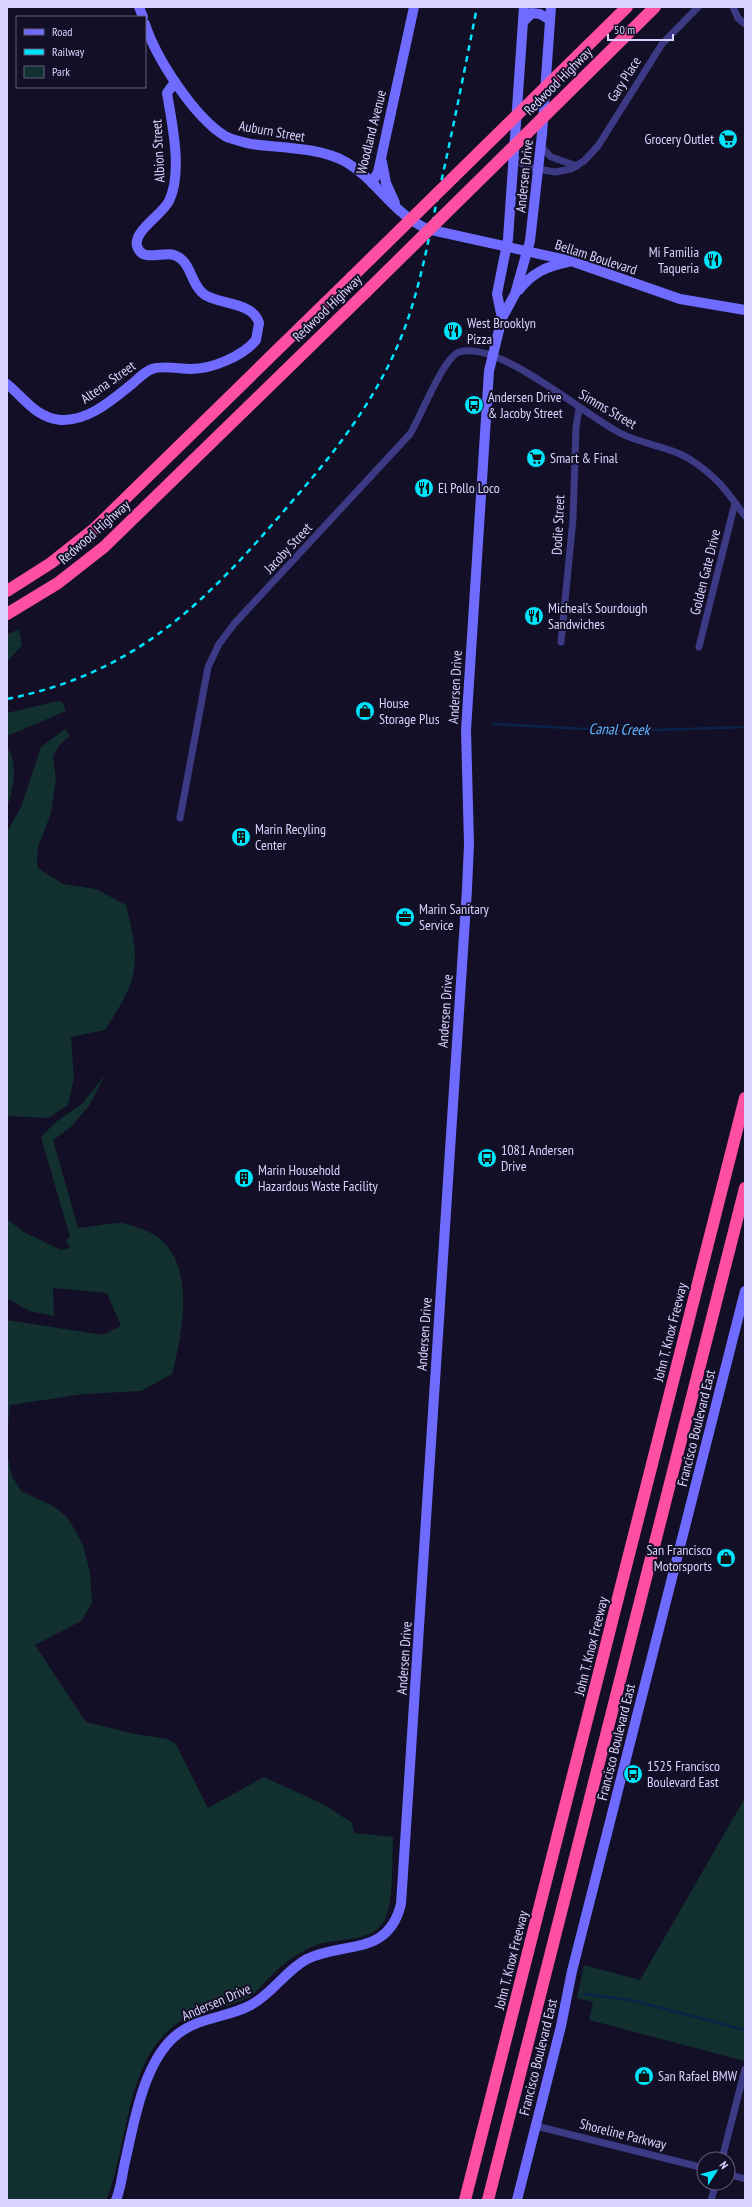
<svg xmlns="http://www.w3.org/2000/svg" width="752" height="2207" viewBox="0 0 752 2207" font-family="'PT Sans Narrow',sans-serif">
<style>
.green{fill:#12302f}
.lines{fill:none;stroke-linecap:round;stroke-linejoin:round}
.stream{stroke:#0c2248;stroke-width:2.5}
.street{stroke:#3d3a85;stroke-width:7}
.secondary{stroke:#6f6bff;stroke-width:10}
.highway{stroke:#ff4fa3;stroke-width:12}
.rail{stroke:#00e5ff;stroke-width:2.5;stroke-dasharray:6 5;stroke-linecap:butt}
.highway-bridge{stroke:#ff4fa3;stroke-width:12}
.labels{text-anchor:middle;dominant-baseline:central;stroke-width:4;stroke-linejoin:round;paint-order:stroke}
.street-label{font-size:14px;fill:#d9d4ff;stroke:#130f26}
.poi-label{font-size:14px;fill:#d9d4ff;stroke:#130f26;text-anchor:start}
.water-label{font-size:15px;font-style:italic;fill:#62b6ff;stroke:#130f26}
</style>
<rect width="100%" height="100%" fill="#130f26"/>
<!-- green -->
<g class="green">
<path d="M19 629 22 645 7 662V635Z"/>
<path d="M58 701 62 702 66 711 7 736V713Z"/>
<path d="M65 729 70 736 59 745 53 757 56 778 51 813 38 847 37 864 39 869 63 884 96 889 126 905C141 965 139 978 105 1030L71 1037 74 1078 68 1105 48 1118 7 1116V832L21 807 41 747Z"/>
<path d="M7 746C18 764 14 788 7 807Z"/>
<path d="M105 1075 90 1104 71 1127 53 1140 78 1228C92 1227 107 1223 121 1223 126 1223 133 1226 138 1228 200 1245 184 1328 172 1374L141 1391 84 1394 10 1405 7 1437V1320L103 1335 121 1326 107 1293 53 1288 54 1316 29 1311 7 1298V1219L24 1232 61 1250 70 1248 66 1240 70 1237 41 1137 57 1121 82 1104Z"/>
<path d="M7 1453 12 1476 21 1491 53 1506 68 1518 83 1545 90 1572 92 1603 81 1621 35 1645 86 1722 135 1734 167 1739 176 1744 208 1808 264 1777 325 1805 352 1823 354 1833 393 1837C392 1857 394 1907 383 1923 370 1942 339 1938 319 1944 302 1950 286 1961 273 1974 264 1982 258 1992 247 1998 216 2014 191 2005 163 2036 125 2076 127 2151 106 2200H7Z"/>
<path d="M745 1798V2061L589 2020 593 2002 577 1998 584 1965 640 1980Z"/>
</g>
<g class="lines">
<!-- stream -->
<g class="stream">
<path d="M494 724 623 731 745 727"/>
<path d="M584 1994 631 2000 745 2030"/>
</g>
<!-- street -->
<g class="street">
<path d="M733 7 738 18 745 24"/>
<path d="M541 146 551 157 577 166"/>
<path d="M514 157 526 167 555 172 571 169 584 161 598 146 662 44 698 7"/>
<path d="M561 642 573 519 576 427 579 409"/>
<path d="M699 647 735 503"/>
<path d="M180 818 208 667 219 644 234 624 410 434C421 416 443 358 459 352 498 340 582 413 618 432 642 445 671 446 694 462 719 479 727 492 745 516"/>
<path d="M536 2126 704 2168"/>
<path d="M722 2159 745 2069"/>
<path d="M728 2174 745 2179"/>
<path d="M711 2200 716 2183"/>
</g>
<!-- secondary -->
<g class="secondary">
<path d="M139 7 143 17"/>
<path d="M523 22 532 13 540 14 550 20"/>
<path d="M145 24C156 58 194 117 225 136 232 140 244 142 251 144 281 148 319 147 346 162 378 181 391 212 427 229L571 261 680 299 745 310"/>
<path d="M382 162 386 183 395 203"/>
<path d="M372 183 378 172 414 7"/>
<path d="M519 290C532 273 547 266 568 262"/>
<path d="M502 318 497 294 508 239 524 7"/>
<path d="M7 384C24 398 36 418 61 420 89 421 112 400 132 384 138 379 144 372 152 369 163 365 179 369 191 369 212 369 243 356 256 340L259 323C253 302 221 305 205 295 190 285 192 261 174 255 163 251 142 263 137 246 133 231 163 214 169 201 183 172 172 124 167 93L175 82"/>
<path d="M116 2200C121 2188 122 2175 125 2162 134 2123 143 2065 174 2037 198 2016 225 2019 251 2005 273 1993 285 1971 307 1959 344 1941 388 1957 401 1904L467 889 469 844 466 730 489 371 502 318 515 294 530 241 542 134 551 7"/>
<path d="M517 2200 561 2026 572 1971 745 1291"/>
</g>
<!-- highway -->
<g class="highway">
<path d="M7 591 51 563 94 529 352 277"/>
<path d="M7 614 58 583 104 547 366 292"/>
<path d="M465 2200 745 1098"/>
<path d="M488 2200 745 1188"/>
</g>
<!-- rail -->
<path class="rail" d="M7 699C137 673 206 602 289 505 336 451 378 398 404 330 419 290 427 247 436 205 451 139 464 73 477 7"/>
<!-- highway-bridge -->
<g class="highway-bridge">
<path d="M352 277 627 7"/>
<path d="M366 292 655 7"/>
</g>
</g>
<!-- icons -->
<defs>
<g id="supermarket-disc" transform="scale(1)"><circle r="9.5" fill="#00e5ff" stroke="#130f26"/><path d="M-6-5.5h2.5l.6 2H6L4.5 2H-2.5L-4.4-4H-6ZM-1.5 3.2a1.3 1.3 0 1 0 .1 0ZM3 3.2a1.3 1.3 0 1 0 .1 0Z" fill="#111"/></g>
<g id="restaurant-disc" transform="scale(1)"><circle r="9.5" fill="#00e5ff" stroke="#130f26"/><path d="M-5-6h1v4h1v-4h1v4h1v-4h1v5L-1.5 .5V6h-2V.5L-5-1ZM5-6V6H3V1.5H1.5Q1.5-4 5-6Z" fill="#111"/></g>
<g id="bus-disc" transform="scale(1)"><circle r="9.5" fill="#00e5ff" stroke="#130f26"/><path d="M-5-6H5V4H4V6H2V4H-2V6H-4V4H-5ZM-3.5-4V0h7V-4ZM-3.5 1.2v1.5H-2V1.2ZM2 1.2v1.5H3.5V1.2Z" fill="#111"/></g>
<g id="shop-disc" transform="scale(1)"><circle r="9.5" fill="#00e5ff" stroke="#130f26"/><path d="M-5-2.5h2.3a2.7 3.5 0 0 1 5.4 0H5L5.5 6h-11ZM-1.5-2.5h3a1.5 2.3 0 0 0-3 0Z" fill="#111"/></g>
<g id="building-disc" transform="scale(1)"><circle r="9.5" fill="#00e5ff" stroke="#130f26"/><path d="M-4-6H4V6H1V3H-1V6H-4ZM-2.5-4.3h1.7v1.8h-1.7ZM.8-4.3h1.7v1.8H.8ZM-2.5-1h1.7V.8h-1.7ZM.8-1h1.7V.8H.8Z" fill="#111"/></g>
<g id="office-disc" transform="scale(1)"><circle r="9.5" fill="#00e5ff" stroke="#130f26"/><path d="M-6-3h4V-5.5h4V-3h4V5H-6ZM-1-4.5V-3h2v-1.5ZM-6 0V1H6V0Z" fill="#111"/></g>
</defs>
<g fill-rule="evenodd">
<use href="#supermarket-disc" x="728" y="139"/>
<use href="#restaurant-disc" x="713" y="260"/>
<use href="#restaurant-disc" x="453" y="331"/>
<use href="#bus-disc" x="474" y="405"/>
<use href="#supermarket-disc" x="536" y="458"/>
<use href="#restaurant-disc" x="424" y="488"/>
<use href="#restaurant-disc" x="534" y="616"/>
<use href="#shop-disc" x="365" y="711"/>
<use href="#building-disc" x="241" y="837"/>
<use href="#office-disc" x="405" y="917"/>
<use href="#bus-disc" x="487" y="1158"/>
<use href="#building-disc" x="244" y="1178"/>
<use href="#shop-disc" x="726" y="1558"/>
<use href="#bus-disc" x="633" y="1774"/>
<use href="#shop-disc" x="644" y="2076"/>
</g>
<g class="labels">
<!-- street labels -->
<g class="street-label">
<text transform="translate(624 79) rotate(-58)">Gary Place</text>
<text transform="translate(558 81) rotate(-45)">Redwood Highway</text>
<text transform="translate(272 131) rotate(10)">Auburn Street</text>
<text transform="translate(371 132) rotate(-76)">Woodland Avenue</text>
<text transform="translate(158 151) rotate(-93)">Albion Street</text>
<text transform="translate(524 176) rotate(-84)">Andersen Drive</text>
<text transform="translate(596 257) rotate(18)">Bellam Boulevard</text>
<text transform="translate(327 308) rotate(-44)">Redwood Highway</text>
<text transform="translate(108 382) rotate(-35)">Altena Street</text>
<text transform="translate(608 409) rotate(30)">Simms Street</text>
<text transform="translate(558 525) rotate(-87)">Dodie Street</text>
<text transform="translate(94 532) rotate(-41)">Redwood Highway</text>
<text transform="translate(288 548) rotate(-47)">Jacoby Street</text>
<text transform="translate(705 572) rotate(-76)">Golden Gate Drive</text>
<text transform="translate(455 687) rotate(-87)">Andersen Drive</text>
<text transform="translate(445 1011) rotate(-86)">Andersen Drive</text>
<text transform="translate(670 1332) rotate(-76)">John T. Knox Freeway</text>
<text transform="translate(424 1334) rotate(-86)">Andersen Drive</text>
<text transform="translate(696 1428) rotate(-76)">Francisco Boulevard East</text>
<text transform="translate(591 1646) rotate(-76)">John T. Knox Freeway</text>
<text transform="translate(404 1658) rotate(-86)">Andersen Drive</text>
<text transform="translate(616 1742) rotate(-76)">Francisco Boulevard East</text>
<text transform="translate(511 1960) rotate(-76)">John T. Knox Freeway</text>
<text transform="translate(216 2002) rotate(-23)">Andersen Drive</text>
<text transform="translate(538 2057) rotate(-76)">Francisco Boulevard East</text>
<text transform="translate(623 2134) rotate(14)">Shoreline Parkway</text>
</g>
<!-- poi labels -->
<g class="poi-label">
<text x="714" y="139" text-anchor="end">Grocery Outlet</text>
<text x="699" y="252" text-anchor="end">Mi Familia<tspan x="699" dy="16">Taqueria</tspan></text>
<text x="467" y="323">West Brooklyn<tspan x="467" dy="16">Pizza</tspan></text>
<text x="488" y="397">Andersen Drive<tspan x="488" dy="16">&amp; Jacoby Street</tspan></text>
<text x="550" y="458">Smart &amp; Final</text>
<text x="438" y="488">El Pollo Loco</text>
<text x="548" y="608">Micheal’s Sourdough<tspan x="548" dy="16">Sandwiches</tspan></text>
<text x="379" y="703">House<tspan x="379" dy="16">Storage Plus</tspan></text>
<text x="255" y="829">Marin Recyling<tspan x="255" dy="16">Center</tspan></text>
<text x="419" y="909">Marin Sanitary<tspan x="419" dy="16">Service</tspan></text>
<text x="501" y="1150">1081 Andersen<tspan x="501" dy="16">Drive</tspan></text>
<text x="258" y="1170">Marin Household<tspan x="258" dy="16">Hazardous Waste Facility</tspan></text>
<text x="712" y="1550" text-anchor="end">San Francisco<tspan x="712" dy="16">Motorsports</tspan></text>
<text x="647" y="1766">1525 Francisco<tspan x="647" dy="16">Boulevard East</tspan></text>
<text x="658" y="2076">San Rafael BMW</text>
</g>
<!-- water labels -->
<g class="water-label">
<text transform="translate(619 729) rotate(1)">Canal Creek</text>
</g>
</g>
<!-- border -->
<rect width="752" height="2207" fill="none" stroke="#d9d4ff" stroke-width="16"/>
<!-- legend -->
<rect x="16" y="16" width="130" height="72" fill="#130f26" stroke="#625e7d"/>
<rect x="24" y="29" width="20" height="6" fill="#6f6bff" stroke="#625e7d"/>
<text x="52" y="36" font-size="12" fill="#d9d4ff">Road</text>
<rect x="24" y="49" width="20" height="6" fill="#00e5ff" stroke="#625e7d"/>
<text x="52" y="56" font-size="12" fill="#d9d4ff">Railway</text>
<rect x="24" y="66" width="20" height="12" fill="#12302f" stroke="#625e7d"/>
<text x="52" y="76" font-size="12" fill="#d9d4ff">Park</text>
<!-- north arrow -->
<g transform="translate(716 2171) rotate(54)"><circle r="19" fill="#130f26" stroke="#625e7d"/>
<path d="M0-3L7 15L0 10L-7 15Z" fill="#00e5ff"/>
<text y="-6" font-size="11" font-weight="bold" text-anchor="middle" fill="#d9d4ff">N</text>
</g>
<!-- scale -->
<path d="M608 34v6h65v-6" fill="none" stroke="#d9d4ff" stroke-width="2"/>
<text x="614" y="34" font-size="12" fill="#d9d4ff" stroke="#130f26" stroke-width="3" paint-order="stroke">50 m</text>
</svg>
